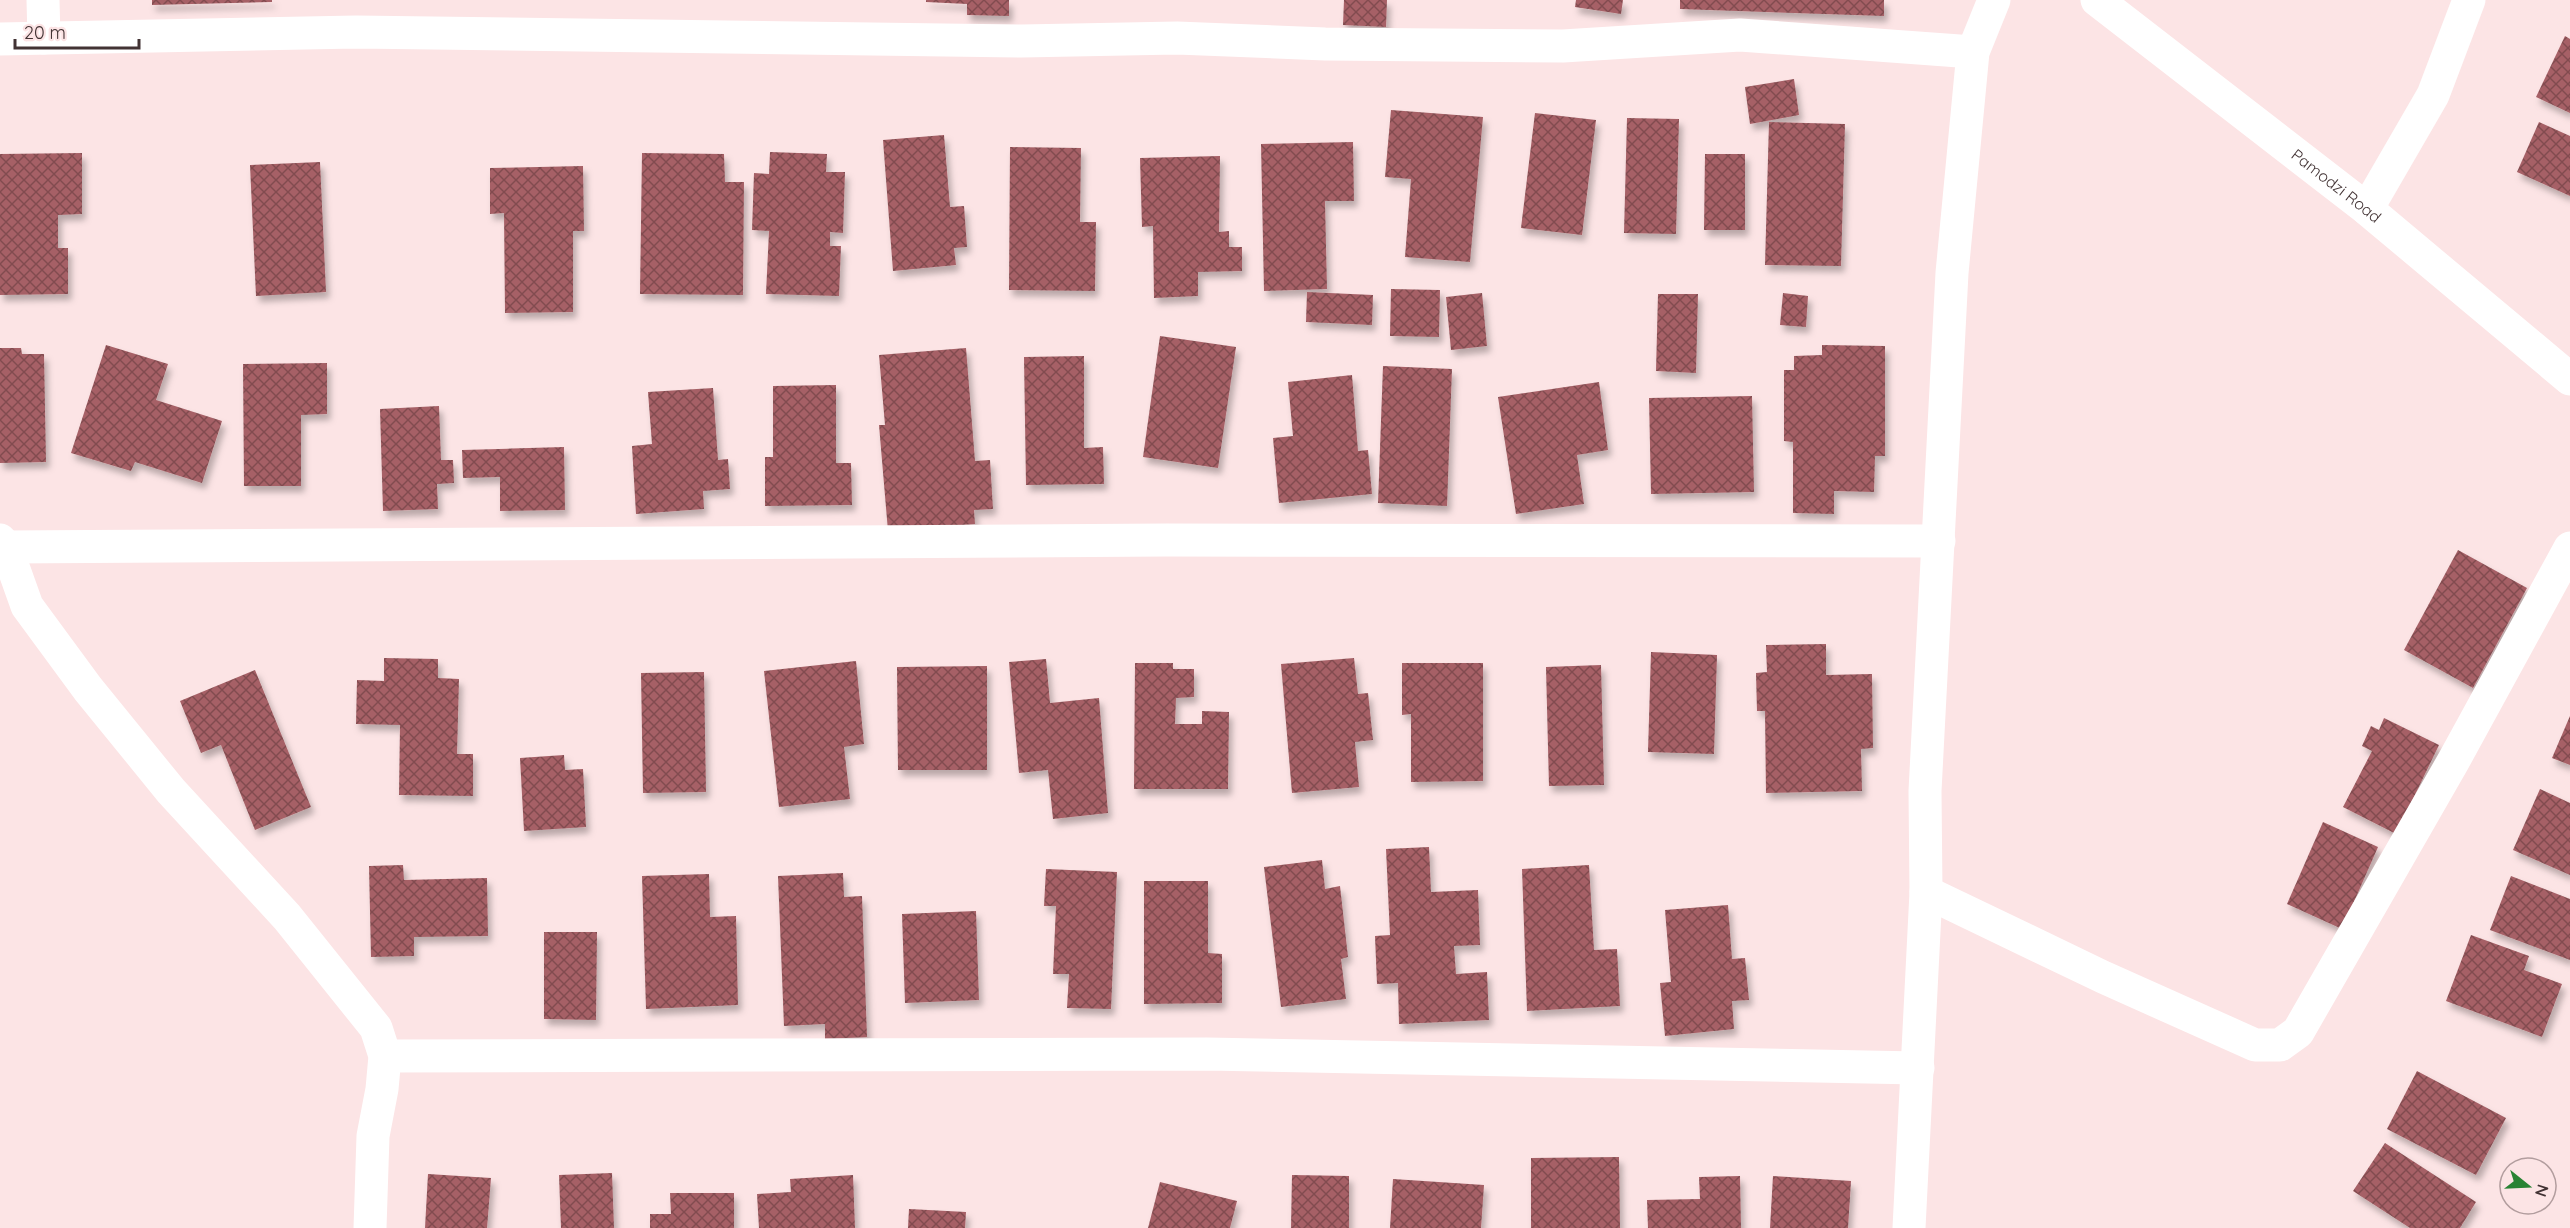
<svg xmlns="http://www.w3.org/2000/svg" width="2570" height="1228" viewBox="0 0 2570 1228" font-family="Quicksand,sans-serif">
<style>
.building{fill:url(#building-cross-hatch);filter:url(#shadow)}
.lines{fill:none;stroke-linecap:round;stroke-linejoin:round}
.minor{stroke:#fff;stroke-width:33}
.labels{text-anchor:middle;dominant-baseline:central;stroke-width:6;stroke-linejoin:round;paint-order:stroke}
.street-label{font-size:16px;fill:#423334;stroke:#fce4e5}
</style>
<defs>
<pattern id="building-cross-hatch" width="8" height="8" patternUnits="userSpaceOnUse" patternTransform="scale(1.5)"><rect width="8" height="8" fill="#a66066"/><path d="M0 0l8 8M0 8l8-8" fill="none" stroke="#824c50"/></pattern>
<filter id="shadow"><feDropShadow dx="3.5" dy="6" stdDeviation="3" flood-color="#0004"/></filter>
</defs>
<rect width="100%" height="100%" fill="#fce4e5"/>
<!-- building -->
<g class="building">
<path d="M152 0H272V2L152 5Z"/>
<path d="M926 0H1009V16L967 15V4L926 2Z"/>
<path d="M1344 0H1387L1386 27 1343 25Z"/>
<path d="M1576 0H1623L1621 14 1575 7Z"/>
<path d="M1680 0H1884V16L1680 9Z"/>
<path d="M2565 36 2570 39V113L2536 97Z"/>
<path d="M1794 79 1799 115 1750 124 1745 87Z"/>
<path d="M1391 110 1483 117 1470 262 1405 257 1411 179 1385 177Z"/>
<path d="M1535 113 1596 120 1582 235 1521 228Z"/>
<path d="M1627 118 1679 119 1676 234 1624 233Z"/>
<path d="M1769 122 1845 124 1841 266 1765 265Z"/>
<path d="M2539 122 2570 136V196L2517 172Z"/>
<path d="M944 135 950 207 964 206 967 247 954 248 956 265 893 271 883 140Z"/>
<path d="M1353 142 1354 201H1325L1327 289 1264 291 1261 144Z"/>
<path d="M1010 147 1081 148 1080 222H1096L1095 291 1009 290Z"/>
<path d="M770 152 827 154 826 172H845L843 233 830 232V246H841L839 296 766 294 769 231 752 230 754 173 769 174Z"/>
<path d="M82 153V214L58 215V248H68V294L0 295V154Z"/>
<path d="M642 153 724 154 725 182H744L743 295 640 294Z"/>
<path d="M1705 154H1745V230H1704Z"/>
<path d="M1220 156 1219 232 1229 231V247H1242V271L1198 272V296L1154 298 1153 226 1142 227 1140 158Z"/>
<path d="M320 162 326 292 256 296 250 165Z"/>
<path d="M583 166 584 231H573V312L505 313 504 213 490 214V168Z"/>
<path d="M1391 289 1440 290 1439 337 1390 336Z"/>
<path d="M1307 292 1373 295 1372 325 1306 322Z"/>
<path d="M1482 293 1487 346 1451 350 1446 297Z"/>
<path d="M1783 293 1808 296 1806 327 1780 325Z"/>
<path d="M1658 294H1698L1696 373 1656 371Z"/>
<path d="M1160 336 1236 347 1218 468 1143 457Z"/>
<path d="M106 345 168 364 156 400 222 421 202 483 135 462 131 471 71 453Z"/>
<path d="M1822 345 1885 346V456H1875L1874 492 1834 491V514L1793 513V442L1784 441V370H1794V356L1822 355Z"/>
<path d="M0 348H21L22 354H44L46 462 0 463Z"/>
<path d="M966 348 975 461 990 460 993 509 974 510 975 524 888 531 879 425H885L879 355Z"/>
<path d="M1084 356V448L1103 447 1104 484 1026 485 1024 357Z"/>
<path d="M327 363V414L301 415V486H244L243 364Z"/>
<path d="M1383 366 1452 369 1447 506 1378 503Z"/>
<path d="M1352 375 1358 451 1368 450 1372 494 1279 503 1273 438 1293 436 1288 382Z"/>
<path d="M1599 382 1608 450 1577 455 1584 504 1516 514 1498 397Z"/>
<path d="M836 385V463H851L852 505 765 506V457H773V386Z"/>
<path d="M713 388 718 460 728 459 730 489 703 491 704 509 636 514 632 446 652 444 648 392Z"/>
<path d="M1752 396 1754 492 1651 494 1649 398Z"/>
<path d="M439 406 441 460H453L454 483 437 484 438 509 383 511 380 409Z"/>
<path d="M564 447 565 510 500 511V477L463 478 462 450Z"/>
<path d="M2458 550 2527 588 2473 688 2404 650Z"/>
<path d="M1826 644V675L1872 674 1873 748 1861 749 1862 791 1766 793 1765 711H1757L1756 673 1767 672 1766 645Z"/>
<path d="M1651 652 1717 655 1714 754 1648 752Z"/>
<path d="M384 658 438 659V678L459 679 457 754H473V796L399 795 400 725 356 724 357 680 384 681Z"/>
<path d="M1354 658 1358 694 1368 693 1373 740 1355 742 1359 787 1292 793 1281 664Z"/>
<path d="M1046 659 1050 703 1099 698 1108 813 1053 819 1048 770 1019 773 1009 662Z"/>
<path d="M856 661 864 744 844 747 850 799 779 807 764 671Z"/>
<path d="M1135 663H1173V669H1194V697L1176 698 1175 724H1202V711L1229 712 1228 789H1134Z"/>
<path d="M1402 663H1483V781L1411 782V714L1402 715Z"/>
<path d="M1601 665 1604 785 1549 786 1546 667Z"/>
<path d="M987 666V770H898L897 667Z"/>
<path d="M255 670 311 807 255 830 221 745 201 753 180 701Z"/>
<path d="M704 672 706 792 643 793 641 673Z"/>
<path d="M2570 716V765L2552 758Z"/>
<path d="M2384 718 2439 745 2396 834 2343 807 2372 751 2362 746 2371 726 2379 730Z"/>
<path d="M564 755 565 770 583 769 586 827 524 831 520 758Z"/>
<path d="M2540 789 2570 803V875L2513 850Z"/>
<path d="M2323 822 2378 847 2342 929 2287 904Z"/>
<path d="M1429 847 1431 892 1478 890 1480 945 1454 946 1456 974 1487 972 1489 1020 1399 1024 1398 983 1377 984 1375 936 1390 935 1386 849Z"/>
<path d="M1322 860 1325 889 1340 886 1348 957 1341 959 1346 999 1281 1007 1264 867Z"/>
<path d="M403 865 404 880 487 878 488 936 414 937V956L371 957 369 866Z"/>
<path d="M1589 865 1594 950 1617 949 1620 1006 1527 1011 1522 869Z"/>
<path d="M1046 869 1117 872 1111 1009 1067 1008 1069 974H1053L1056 906H1044Z"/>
<path d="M843 873 844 897 862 896 867 1037 825 1039V1024L784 1026 778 876Z"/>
<path d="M709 874 710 917 736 916 738 1005 646 1009 642 876Z"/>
<path d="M2511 876 2570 899V960L2490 930Z"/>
<path d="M1144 881H1208V953L1222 954V1003L1144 1004Z"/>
<path d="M1728 905 1732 959 1745 958 1749 1000 1732 1001 1734 1029 1665 1036 1660 983 1671 982 1665 910Z"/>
<path d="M976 911 979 1000 905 1003 902 914Z"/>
<path d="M544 932H597L596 1020 544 1019Z"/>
<path d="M2471 935 2529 956 2524 970 2562 984 2542 1037 2446 1001Z"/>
<path d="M2417 1071 2506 1118 2476 1175 2387 1129Z"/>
<path d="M2385 1143 2476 1202 2460 1228H2410L2353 1191Z"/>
<path d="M1619 1157 1620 1228H1531V1158Z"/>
<path d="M612 1173 614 1228H561L559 1175Z"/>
<path d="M428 1174 491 1178 487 1228H425Z"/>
<path d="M853 1175 855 1228H759L757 1194 791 1192 790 1179Z"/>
<path d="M1292 1175 1349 1176V1228H1291Z"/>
<path d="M1740 1176 1741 1228H1648L1647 1200 1700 1199 1699 1177Z"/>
<path d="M1773 1176 1851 1181 1848 1228H1770Z"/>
<path d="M1393 1179 1484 1185 1481 1228H1390Z"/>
<path d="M1160 1182 1237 1201 1230 1228H1148Z"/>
<path d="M670 1193H734V1228H650V1214H671Z"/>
<path d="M909 1209 966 1212 965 1228H908Z"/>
</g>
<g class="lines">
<!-- minor -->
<g class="minor">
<path d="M43 0 44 38"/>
<path id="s1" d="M2097 0 2367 209 2570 379"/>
<path d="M0 39 356 32 1022 41 1177 38 1325 44 1563 46 1740 35 1973 52"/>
<path d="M2367 209 2433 95 2469 0"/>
<path d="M0 540 6 547 27 606 88 689 171 791 287 917 376 1028 385 1056 382 1089 373 1136 370 1228"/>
<path d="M6 547 1167 540 1939 541"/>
<path d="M1926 892 2103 977 2255 1045H2280L2298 1032 2454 760 2570 548"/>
<path d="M385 1056 1207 1054 1918 1068"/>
<path d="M1909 1228 1926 892 1925 791 1952 273 1973 52 1994 0"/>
</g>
</g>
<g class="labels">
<!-- street labels -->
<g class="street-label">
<text stroke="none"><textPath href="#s1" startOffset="303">Pamodzi Road</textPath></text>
</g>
</g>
<!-- north arrow -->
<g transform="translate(2528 1186) rotate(108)"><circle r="28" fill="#fce4e5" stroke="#b29d9e" stroke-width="1.5"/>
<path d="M0-4.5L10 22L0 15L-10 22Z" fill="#298334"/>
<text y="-9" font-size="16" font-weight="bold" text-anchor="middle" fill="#423334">N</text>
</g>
<!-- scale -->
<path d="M15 39v9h124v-9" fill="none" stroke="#423334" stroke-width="3"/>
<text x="24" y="39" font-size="18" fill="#423334" stroke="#fce4e5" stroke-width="4.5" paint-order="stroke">20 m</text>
</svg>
